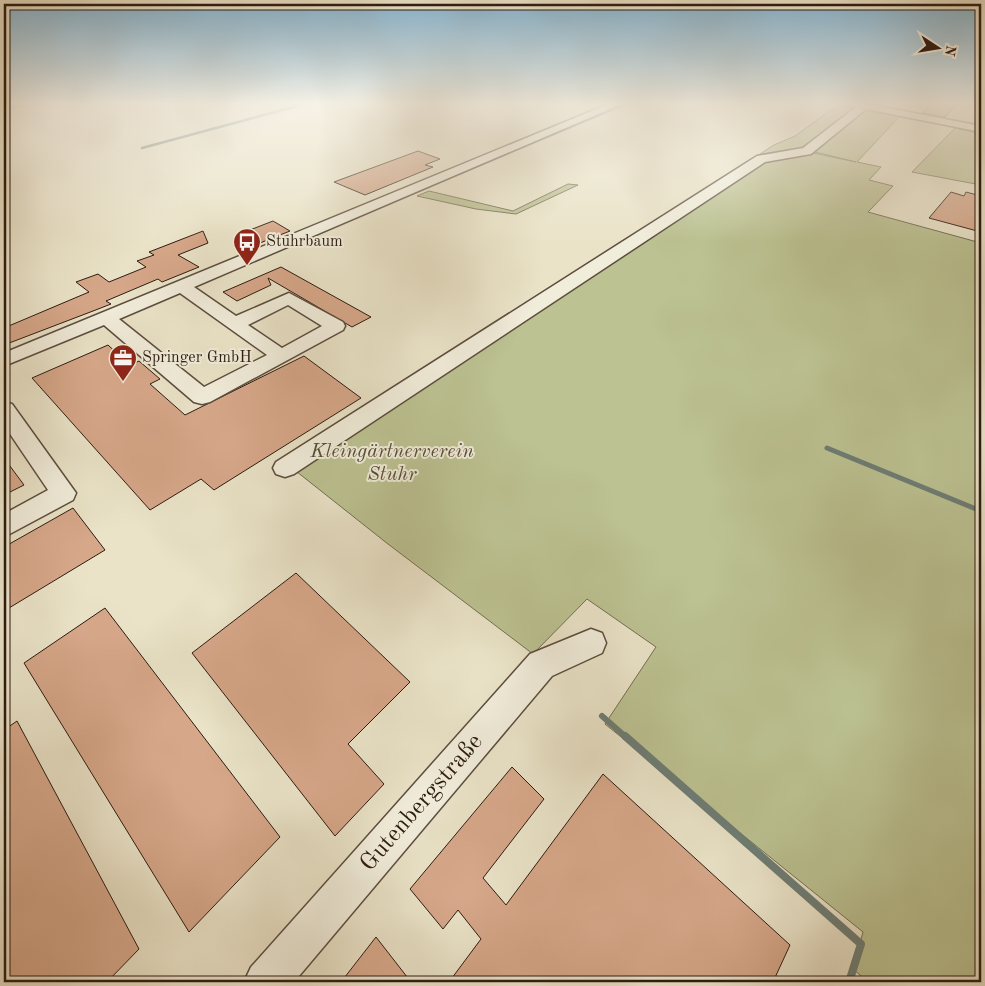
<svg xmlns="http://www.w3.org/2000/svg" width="985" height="986" viewBox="0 0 985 986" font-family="'Old Standard TT',serif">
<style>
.green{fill:#bcc292;stroke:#746e52}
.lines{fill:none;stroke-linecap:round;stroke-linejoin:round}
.stream-far4{stroke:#6d7d75;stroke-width:2.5}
.stream-far3{stroke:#6d7d75;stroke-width:3}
.stream-far2{stroke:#6d7d75;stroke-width:5}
.stream-far1{stroke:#6d7d75;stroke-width:6}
.stream{stroke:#6d7d75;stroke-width:8}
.building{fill:#d6a789;stroke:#2d1b11}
.minor-casing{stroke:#5c4d3f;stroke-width:3}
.minor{fill:#f1eddb;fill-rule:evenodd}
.labels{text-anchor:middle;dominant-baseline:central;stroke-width:4;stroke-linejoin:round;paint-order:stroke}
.far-poi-label{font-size:16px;fill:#2d1b11;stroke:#f1eddb;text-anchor:start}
.park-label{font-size:20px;font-style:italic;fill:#584d38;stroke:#f1eddb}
.near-street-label{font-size:24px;fill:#2d1b11;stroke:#f1eddb}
</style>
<rect width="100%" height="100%" fill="#eae3c8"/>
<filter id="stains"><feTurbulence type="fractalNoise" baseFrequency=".004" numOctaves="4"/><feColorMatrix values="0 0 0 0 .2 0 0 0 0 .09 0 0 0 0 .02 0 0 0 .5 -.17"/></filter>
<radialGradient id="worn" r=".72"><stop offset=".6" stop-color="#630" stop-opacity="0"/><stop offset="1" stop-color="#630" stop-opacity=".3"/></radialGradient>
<!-- green -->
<g class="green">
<path d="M839 104 857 108 804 151 856 162 811 151 866 110 900 116 857 162 881 167 869 180 893 186 868 212 981 243V982H868L853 969 863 932 605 724 656 647 587 599 533 654 388 544 287 464 448 356 774 145 795 136Z"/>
<path d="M957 126 981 130V185L912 172Z"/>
<path d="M568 184 578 185 516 214 476 209 417 196 429 191 513 211Z"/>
</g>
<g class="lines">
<!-- stream-far4 -->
<g class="stream-far4">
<path d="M837 104 855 108"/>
<path d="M4 109 35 103"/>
<path d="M867 110 946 125"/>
<path d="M959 128 981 133"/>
<path d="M142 148 308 103"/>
<path d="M451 177 628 103"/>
</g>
<!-- stream-far3 -->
<path class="stream-far3" d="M419 190 454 175"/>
<!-- stream-far2 -->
<path class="stream-far2" d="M827 448 981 511"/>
<!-- stream-far1 -->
<path class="stream-far1" d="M602 716 627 738"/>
<!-- stream -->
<path class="stream" d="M625 736 861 944 850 979 854 982"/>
</g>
<!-- building -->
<g class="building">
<path d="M933 103H957L945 117 922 113Z"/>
<path d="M418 151 440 159 425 165 433 167 365 195 334 182Z"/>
<path d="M951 192 964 196 966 192 981 196V232L929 218Z"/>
<path d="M273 221 290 231 255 245 237 235Z"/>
<path d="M203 231 208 243 178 255 199 267 162 282 158 279 106 301 111 304 93 311 4 345V328L89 292 76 282 98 274 109 282 146 267 137 261 154 255 149 252Z"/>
<path d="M281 267 371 317 352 327 268 278 271 285 237 301 223 292Z"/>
<path d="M108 345 130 365 139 361 160 379 150 384 185 415 304 356 361 398 214 490 201 479 150 510 32 378Z"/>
<path d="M4 458 24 485 4 495Z"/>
<path d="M73 508 105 550 4 611V547Z"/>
<path d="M296 573 410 682 348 744 384 784 335 836 192 653Z"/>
<path d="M105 608 280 837 189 932 24 663Z"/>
<path d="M17 721 139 949 107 982H4V730Z"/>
<path d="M512 767 544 799 483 878 506 905 603 774 790 945 773 982H449L481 939 458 910 443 929 410 889Z"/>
<path d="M376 937 411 982H341Z"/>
</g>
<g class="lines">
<!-- minor casing -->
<g class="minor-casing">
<g id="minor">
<path d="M611 103H624L194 287 236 316 289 293 343 322 345 326 343 330 210 402 202 404 194 402 104 325 4 366V353ZM180 293 267 355 204 387 119 319ZM288 305 322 326 282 348 248 325Z"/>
<path d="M844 103H862L981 126V132L866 109 811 154 765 162 294 474 285 477 276 474 273 468 276 462 757 156 803 148 856 107Z"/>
<path d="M4 402 12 404 76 493 73 500 4 537V514L48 490 4 425Z"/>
<path d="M591 629 602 633 606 643 602 653 552 676 294 982H244L251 967 530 654Z"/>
</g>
</g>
<!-- minor -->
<use href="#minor" class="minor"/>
</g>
<!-- sky -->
<linearGradient id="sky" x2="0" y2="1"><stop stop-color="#88b8d5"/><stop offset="0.43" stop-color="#f6f2e6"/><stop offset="1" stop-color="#f6f2e6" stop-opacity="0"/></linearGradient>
<rect width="985" height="241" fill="url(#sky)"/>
<!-- icons -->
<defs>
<g id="bus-pin" transform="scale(1.4375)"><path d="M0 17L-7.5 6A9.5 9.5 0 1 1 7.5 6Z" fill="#8f2418" stroke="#f1eddb"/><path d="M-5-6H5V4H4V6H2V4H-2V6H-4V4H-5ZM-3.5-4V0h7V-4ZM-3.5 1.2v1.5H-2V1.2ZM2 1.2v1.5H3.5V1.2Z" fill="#fff"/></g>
<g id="office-pin" transform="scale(1.4375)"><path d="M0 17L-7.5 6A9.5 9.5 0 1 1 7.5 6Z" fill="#8f2418" stroke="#f1eddb"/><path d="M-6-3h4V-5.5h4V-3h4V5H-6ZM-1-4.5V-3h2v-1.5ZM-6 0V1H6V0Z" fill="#fff"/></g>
</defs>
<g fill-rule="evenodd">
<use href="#bus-pin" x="247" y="242"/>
<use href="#office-pin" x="123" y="358"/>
</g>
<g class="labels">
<!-- far-poi labels -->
<g class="far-poi-label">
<text x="266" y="242">Stuhrbaum</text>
<text x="142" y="358">Springer GmbH</text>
</g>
<!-- park labels -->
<g class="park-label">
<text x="392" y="452">Kleingärtnerverein<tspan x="392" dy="23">Stuhr</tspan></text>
</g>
<!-- near-street labels -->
<g class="near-street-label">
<text transform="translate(422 803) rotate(-49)">Gutenbergstraße</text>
</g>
</g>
<!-- margin -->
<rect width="985" height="986" fill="none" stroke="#eae3c8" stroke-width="20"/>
<rect x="5" y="5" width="975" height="976" fill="none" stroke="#2d1b11" stroke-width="2.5"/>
<rect x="10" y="10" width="965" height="966" fill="none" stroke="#2d1b11"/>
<!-- north arrow -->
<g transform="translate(938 48) rotate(102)" stroke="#f1eddb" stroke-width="4" paint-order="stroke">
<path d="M0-4L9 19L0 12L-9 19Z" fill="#2d1b11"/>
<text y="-8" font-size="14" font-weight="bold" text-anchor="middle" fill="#2d1b11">N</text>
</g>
<rect width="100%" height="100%" filter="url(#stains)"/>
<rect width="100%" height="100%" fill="url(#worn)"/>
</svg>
